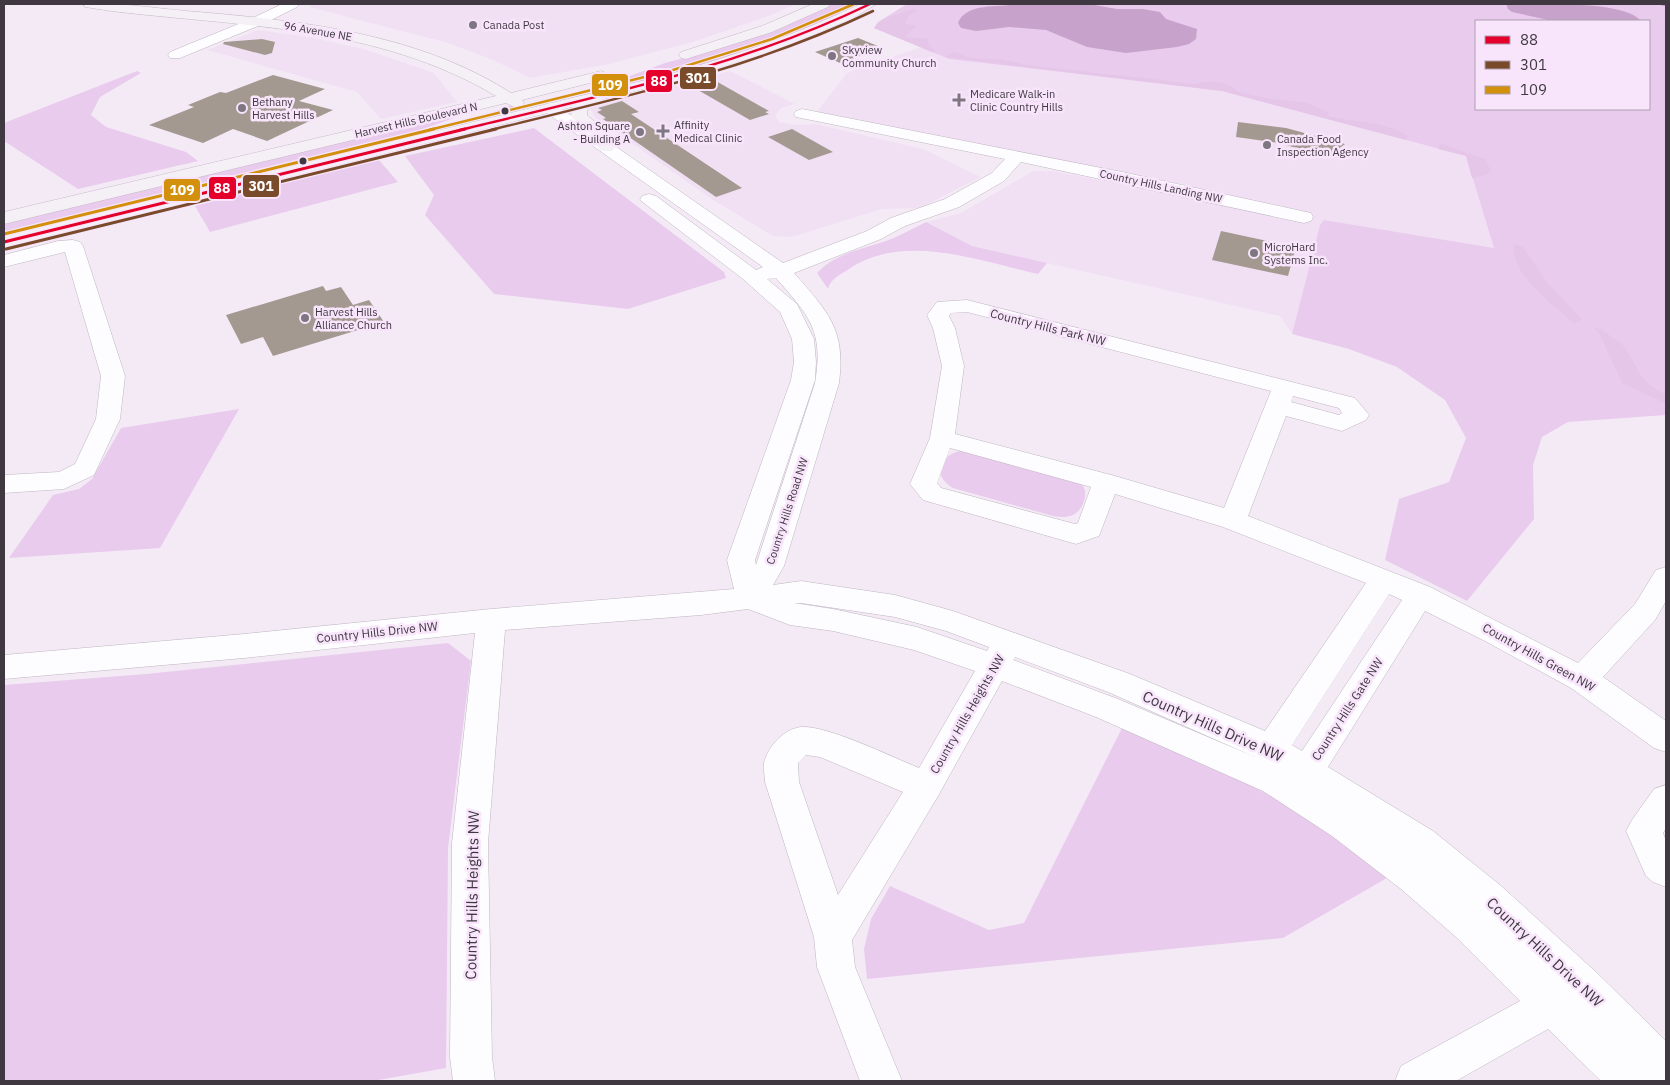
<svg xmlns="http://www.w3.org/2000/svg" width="1670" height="1085" viewBox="0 0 1670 1085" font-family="'IBM Plex Sans',sans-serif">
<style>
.built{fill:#f1e0f4}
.green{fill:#e9cbed;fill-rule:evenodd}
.forest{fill:#e5c6e9}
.water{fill:#c7a3cc}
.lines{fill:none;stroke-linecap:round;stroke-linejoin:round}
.stream{stroke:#c7a3cc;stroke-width:3}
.building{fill:#a49991}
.minor-casing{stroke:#beb6c0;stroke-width:1}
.major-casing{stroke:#c6b9c8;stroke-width:1}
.minor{fill:#fdfcfe;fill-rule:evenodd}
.major{fill:#f5eff6;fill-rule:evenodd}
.bus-1-far1-casing{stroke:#f8e5fb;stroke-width:4.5}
.bus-1-casing{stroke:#f8e5fb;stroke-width:5.5}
.bus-2-far1-casing{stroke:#f8e5fb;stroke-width:4.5}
.bus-2-casing{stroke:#f8e5fb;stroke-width:5.5}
.bus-3-far1-casing{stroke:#f8e5fb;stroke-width:4.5}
.bus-3-casing{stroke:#f8e5fb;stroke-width:5.5}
.bus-1-far1{stroke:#e4002b;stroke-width:2.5}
.bus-1{stroke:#e4002b;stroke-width:3}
.bus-2-far1{stroke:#7a4b2a;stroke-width:2.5}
.bus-2{stroke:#7a4b2a;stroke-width:3}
.bus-3-far1{stroke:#d2900d;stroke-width:2.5}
.bus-3{stroke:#d2900d;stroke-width:3}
.poi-dot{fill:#7e7680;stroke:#f8e5fb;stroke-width:2}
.bus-dot{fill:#3f3840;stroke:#f8e5fb;stroke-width:2}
.labels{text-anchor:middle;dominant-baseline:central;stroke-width:5;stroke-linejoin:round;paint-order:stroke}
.far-poi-label{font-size:11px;fill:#3f3840;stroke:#f8e5fb;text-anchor:start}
.far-street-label{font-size:11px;fill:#3f3840;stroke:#f8e5fb}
.street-label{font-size:12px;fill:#3f3840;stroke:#f8e5fb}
.near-street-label{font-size:15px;fill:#3f3840;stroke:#f8e5fb}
.line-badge{stroke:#f8e5fb;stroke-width:2}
.badge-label{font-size:14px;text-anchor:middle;font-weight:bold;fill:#fff}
</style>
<rect width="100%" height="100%" fill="#f4eaf6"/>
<!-- built -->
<g class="built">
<path d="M315 4H797L766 17 693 42 609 64 530 78 493 60 448 43 309 7Z"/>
<path d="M258 30 310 37 364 49 434 73 457 102 381 119 357 92 207 50Z"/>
<path d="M921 47 949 59 1222 91 1466 156 1494 248 1324 220 1320 225 1292 334 1280 316 972 246 926 222 961 213 1033 171H1053L1180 196 1187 185 816 113 847 73Z"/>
<path d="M730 71 795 104 781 108 775 116 779 122 796 125 815 124 923 149 981 177 920 208 882 209 805 233 791 237 773 236 713 200 596 118 590 109V107Z"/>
</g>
<!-- green -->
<g class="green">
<path d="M833 4H848L838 15 730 60 565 100 665 63 738 43 779 28Z"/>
<path d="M907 4H1666V415L1568 422 1542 437 1533 465 1534 519 1467 601 1385 560 1399 499 1449 482 1466 438 1445 400 1397 367 1349 349 1292 334 1320 225 1324 220 1494 248 1466 156 1222 91 949 59 874 28 878 22ZM1476 21H1649V109H1476Z"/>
<path d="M137 71 141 73 100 97 91 115 106 127 186 152 198 161 78 189 4 141V123Z"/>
<path d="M513 105 521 112 433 133Z"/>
<path d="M478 109H480L371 147 4 239V222Z"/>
<path d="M534 128 724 272 726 278 628 309 494 294 425 215 434 195 405 156Z"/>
<path d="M378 159 398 182 210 232 195 206Z"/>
<path d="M926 222 972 246 1047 263 1038 274C980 261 903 232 849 269 840 275 831 278 828 289L817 273C833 255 861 249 883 242 898 237 912 229 926 222Z"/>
<path d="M239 409 160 548 9 558 53 495 79 489 92 479 121 428Z"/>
<path d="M965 450 1074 479C1076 481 1081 484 1083 486 1089 495 1082 511 1073 515 1066 518 1060 517 1053 516L953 488C929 474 941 453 965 450Z"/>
<path d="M448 643 471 661 448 848 446 1068 373 1081H4V685L146 674Z"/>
<path d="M1123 726 1208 762 1303 814 1392 875 1283 938 867 979 864 949 871 919 890 886 989 930 1024 923Z"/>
</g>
<!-- forest -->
<g class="forest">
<path d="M911 9 918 10 909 16 905 24 916 26 905 37 928 39 929 46 935 51 932 52 874 28C884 15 897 16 911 9Z"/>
<path d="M955 52 969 58 1001 59 1026 65 1196 84C1208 79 1230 81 1238 92L1266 98 1308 103 1328 112V116C1355 123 1383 120 1408 136L1406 140 1222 91 945 57 951 53Z"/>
<path d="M1443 144 1485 159 1491 171 1486 175 1472 178 1466 156 1438 149 1439 145Z"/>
<path d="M1514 244 1523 247 1549 285 1582 319 1574 324C1553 304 1510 275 1514 244Z"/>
<path d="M1594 328 1601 329 1624 346 1642 377 1651 386 1666 395V404L1622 383 1599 333Z"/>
</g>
<!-- water -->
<g class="water">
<path d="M1016 4H1089L1117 9H1143L1160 12 1166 19 1197 29 1196 39 1189 44 1177 47 1126 53 1087 47 1046 30 1009 27 976 31 961 28 958 23C967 2 998 8 1016 4Z"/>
<path d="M1506 4C1534 4 1623 0 1640 20L1553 21 1512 12 1508 9Z"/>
</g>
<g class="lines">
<!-- stream -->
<path class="stream" d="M1662 4 1666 5"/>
</g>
<!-- building -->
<g class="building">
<path d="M858 38 883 48 840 63 815 52Z"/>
<path d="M262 39 275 42 272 53 265 55 223 44 224 42Z"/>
<path d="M273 75 325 89 299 101 333 110 267 141 233 129 203 143 149 125 194 107 188 105 220 92 226 93Z"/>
<path d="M714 80 769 111 765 112 769 114 750 120 691 86Z"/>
<path d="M622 101 639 112 631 114 742 188 716 197 603 119 606 118 597 112 602 110 598 108Z"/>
<path d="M1238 122 1286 128 1345 144 1327 157 1279 143 1236 137Z"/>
<path d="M792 129 833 152 809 160 768 137Z"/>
<path d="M1221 231 1296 247 1288 276 1212 260Z"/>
<path d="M323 286 326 291 341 287 353 305 369 300 384 322 273 356 263 337 241 344 226 315Z"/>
</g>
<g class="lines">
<!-- minor casing -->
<g class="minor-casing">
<g id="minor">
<path d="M282 4H299L297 7 263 24 180 58H170L168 55 170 52 253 18Z"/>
<path d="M550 103 556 105 783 263 867 231 891 218 945 199 992 173 1005 159 796 117 794 114 796 111 802 109 1122 172 1311 213 1313 217 1311 221 1304 223 1021 162 1004 181 959 207 905 226 881 239 794 273C828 312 846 329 839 383L784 566 773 585 801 581 895 595 953 611 1130 674 1265 731 1366 583 1223 527 1115 494 1099 536 1076 544 923 500 910 484 930 438 942 366 933 328 927 315 937 302 967 300 1355 398 1369 415 1366 420 1342 431 1286 416 1248 516 1430 587 1578 663 1635 604 1656 570 1666 567V601L1655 620 1603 677 1666 721V752L1654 748 1571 688 1485 641 1425 611 1328 767 1433 831 1500 885 1596 972 1666 1041V1081H1601L1548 1029 1456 1081H1395L1401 1066 1520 1001 1456 937 1401 889 1332 836 1263 791 1096 717 1002 681 938 796 852 940 855 967 902 1081H860L817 967 814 937 765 782C765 776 763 768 764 763 768 746 784 729 801 727 827 725 892 757 919 768L975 671 914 650 833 631 790 625 748 609 701 615 505 630 488 843 492 1057 495 1081H453L450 1057 452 843 475 633 244 658 4 679V655L244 634 491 609 734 589 727 560 791 380 794 362 792 339 780 312 743 279 640 200 642 196 649 194 656 196 756 270 763 267 544 111 542 108 544 105ZM776 278C809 316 824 330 815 383L756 565 755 560 815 380 816 362 814 339 797 304 767 279ZM967 312 1271 391 1224 508 1115 476 955 434 964 366 955 328 949 316 951 313ZM1293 396 1339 408 1342 413 1339 415 1291 402ZM950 448 1091 487 1078 523 1075 524 941 488 937 483ZM1389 594 1402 600 1302 751 1292 745ZM794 603H801L895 617 946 631 989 647 987 651 917 627 833 609ZM1015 657 1108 692 1255 757 1118 699 1013 660ZM806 755 820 757 903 792 838 895 799 782 798 763Z"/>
<path d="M73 240 80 242 83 246 125 376 120 419 94 475 64 489 4 493V475L59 472 75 464 96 419 101 376 65 252 4 267V255L58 241Z"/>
<path d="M1666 785V828L1663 833 1666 841V887L1653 882 1646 876 1626 831 1632 820 1654 789Z"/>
</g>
</g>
<!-- major casing -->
<g class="major-casing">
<g id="major">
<path d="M83 4C117 2 152 8 186 11 295 20 416 32 511 93L601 71 606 73 609 76 606 79 522 100 524 103 522 106 516 108 506 103 4 224V212L496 96C376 25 244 27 111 11L85 7Z"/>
<path d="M813 4H830L828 7 772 32 686 59 681 58 679 55 681 52 762 26Z"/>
<path d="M860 4H877L851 19 779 49 680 80 604 99 588 107 587 115 610 135 615 147 612 151H600L596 141 571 116 572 107 4 248V236L670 74C735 55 799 34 860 4Z"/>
</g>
</g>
<!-- minor -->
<use href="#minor" class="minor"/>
<!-- major -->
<use href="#major" class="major"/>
<!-- bus-1-far1 casing -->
<g class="bus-1-far1-casing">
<path id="bus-1-far1" d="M460 130C599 96 740 67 870 4"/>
</g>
<!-- bus-1 casing -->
<g class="bus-1-casing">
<path id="bus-1" d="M4 242 465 129"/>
</g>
<!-- bus-2-far1 casing -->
<g class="bus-2-far1-casing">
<path id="bus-2-far1" d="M491 130C623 97 749 70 873 11"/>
</g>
<!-- bus-2 casing -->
<g class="bus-2-casing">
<path id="bus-2" d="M6 249 496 129"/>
</g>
<!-- bus-3-far1 casing -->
<g class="bus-3-far1-casing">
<path id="bus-3-far1" d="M429 130 673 70 772 39 854 4"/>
</g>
<!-- bus-3 casing -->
<g class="bus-3-casing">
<path id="bus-3" d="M4 234 434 129"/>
</g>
<!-- bus-1-far1 -->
<use href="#bus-1-far1" class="bus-1-far1"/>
<!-- bus-1 -->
<use href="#bus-1" class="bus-1"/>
<!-- bus-2-far1 -->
<use href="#bus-2-far1" class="bus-2-far1"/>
<!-- bus-2 -->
<use href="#bus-2" class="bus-2"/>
<!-- bus-3-far1 -->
<use href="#bus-3-far1" class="bus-3-far1"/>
<!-- bus-3 -->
<use href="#bus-3" class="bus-3"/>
</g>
<!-- markers -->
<g class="poi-dot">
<circle cx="473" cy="25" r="5"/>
<circle cx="832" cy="56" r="5"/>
<path d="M956.5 92.5h5v5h5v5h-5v5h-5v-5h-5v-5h5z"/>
<circle cx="242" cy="108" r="5"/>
<path d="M660.5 123.5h5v5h5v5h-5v5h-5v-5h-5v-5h5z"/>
<circle cx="640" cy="132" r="5"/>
<circle cx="1267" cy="145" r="5"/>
<circle cx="1254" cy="253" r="5"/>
<circle cx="305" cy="318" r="5"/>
</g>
<g class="bus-dot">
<circle cx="505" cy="111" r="4.5"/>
<circle cx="303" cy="161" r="4.5"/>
</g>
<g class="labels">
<!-- far-poi labels -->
<g class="far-poi-label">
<text x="483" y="25">Canada Post</text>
<text x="842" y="50">Skyview<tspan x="842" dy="13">Community Church</tspan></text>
<text x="970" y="94">Medicare Walk-in<tspan x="970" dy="13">Clinic Country Hills</tspan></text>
<text x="252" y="102">Bethany<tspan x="252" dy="13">Harvest Hills</tspan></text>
<text x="674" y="125">Affinity<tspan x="674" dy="13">Medical Clinic</tspan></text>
<text x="630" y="126" text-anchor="end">Ashton Square<tspan x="630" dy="13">- Building A</tspan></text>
<text x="1277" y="139">Canada Food<tspan x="1277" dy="13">Inspection Agency</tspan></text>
<text x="1264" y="247">MicroHard<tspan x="1264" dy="13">Systems Inc.</tspan></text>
<text x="315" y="312">Harvest Hills<tspan x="315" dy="13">Alliance Church</tspan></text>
</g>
<!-- far-street labels -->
<g class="far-street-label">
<text transform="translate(318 31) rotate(10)">96 Avenue NE</text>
<text transform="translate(416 120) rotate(-13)">Harvest Hills Boulevard N</text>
<text transform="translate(1161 186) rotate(12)">Country Hills Landing NW</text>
<text transform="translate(787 511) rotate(-72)">Country Hills Road NW</text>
</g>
<!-- street labels -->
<g class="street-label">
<text transform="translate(1048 327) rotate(14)">Country Hills Park NW</text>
<text transform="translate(377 632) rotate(-6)">Country Hills Drive NW</text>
<text transform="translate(1539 657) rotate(29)">Country Hills Green NW</text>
<text transform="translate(1347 709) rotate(-57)">Country Hills Gate NW</text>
<text transform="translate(967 714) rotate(-60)">Country Hills Heights NW</text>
</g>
<!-- near-street labels -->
<g class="near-street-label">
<text transform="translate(1213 726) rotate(24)">Country Hills Drive NW</text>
<text transform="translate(472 895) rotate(-89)">Country Hills Heights NW</text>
<text transform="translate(1545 952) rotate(43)">Country Hills Drive NW</text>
</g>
</g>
<g class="line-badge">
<rect x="679" y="66" width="38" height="24" rx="5" fill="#7a4b2a"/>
<rect x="645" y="69" width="28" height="24" rx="5" fill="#e4002b"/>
<rect x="591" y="73" width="38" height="24" rx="5" fill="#d2900d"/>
<rect x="242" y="174" width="38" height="24" rx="5" fill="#7a4b2a"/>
<rect x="208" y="176" width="29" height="24" rx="5" fill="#e4002b"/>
<rect x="163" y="178" width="38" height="24" rx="5" fill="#d2900d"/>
</g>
<g class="badge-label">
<text x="698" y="83">301</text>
<text x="659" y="86">88</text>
<text x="610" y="90">109</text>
<text x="261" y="191">301</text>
<text x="222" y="193">88</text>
<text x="182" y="195">109</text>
</g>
<!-- border -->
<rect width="1670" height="1085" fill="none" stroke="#3f3840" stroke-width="10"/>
<!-- legend -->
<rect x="1475" y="20" width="175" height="90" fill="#f8e5fb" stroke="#aea0b0"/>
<rect x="1485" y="36" width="25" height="8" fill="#e4002b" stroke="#aea0b0"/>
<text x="1520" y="45" font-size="15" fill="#3f3840">88</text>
<rect x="1485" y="61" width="25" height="8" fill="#7a4b2a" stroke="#aea0b0"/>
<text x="1520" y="70" font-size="15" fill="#3f3840">301</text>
<rect x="1485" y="86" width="25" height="8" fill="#d2900d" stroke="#aea0b0"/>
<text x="1520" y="95" font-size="15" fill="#3f3840">109</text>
</svg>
